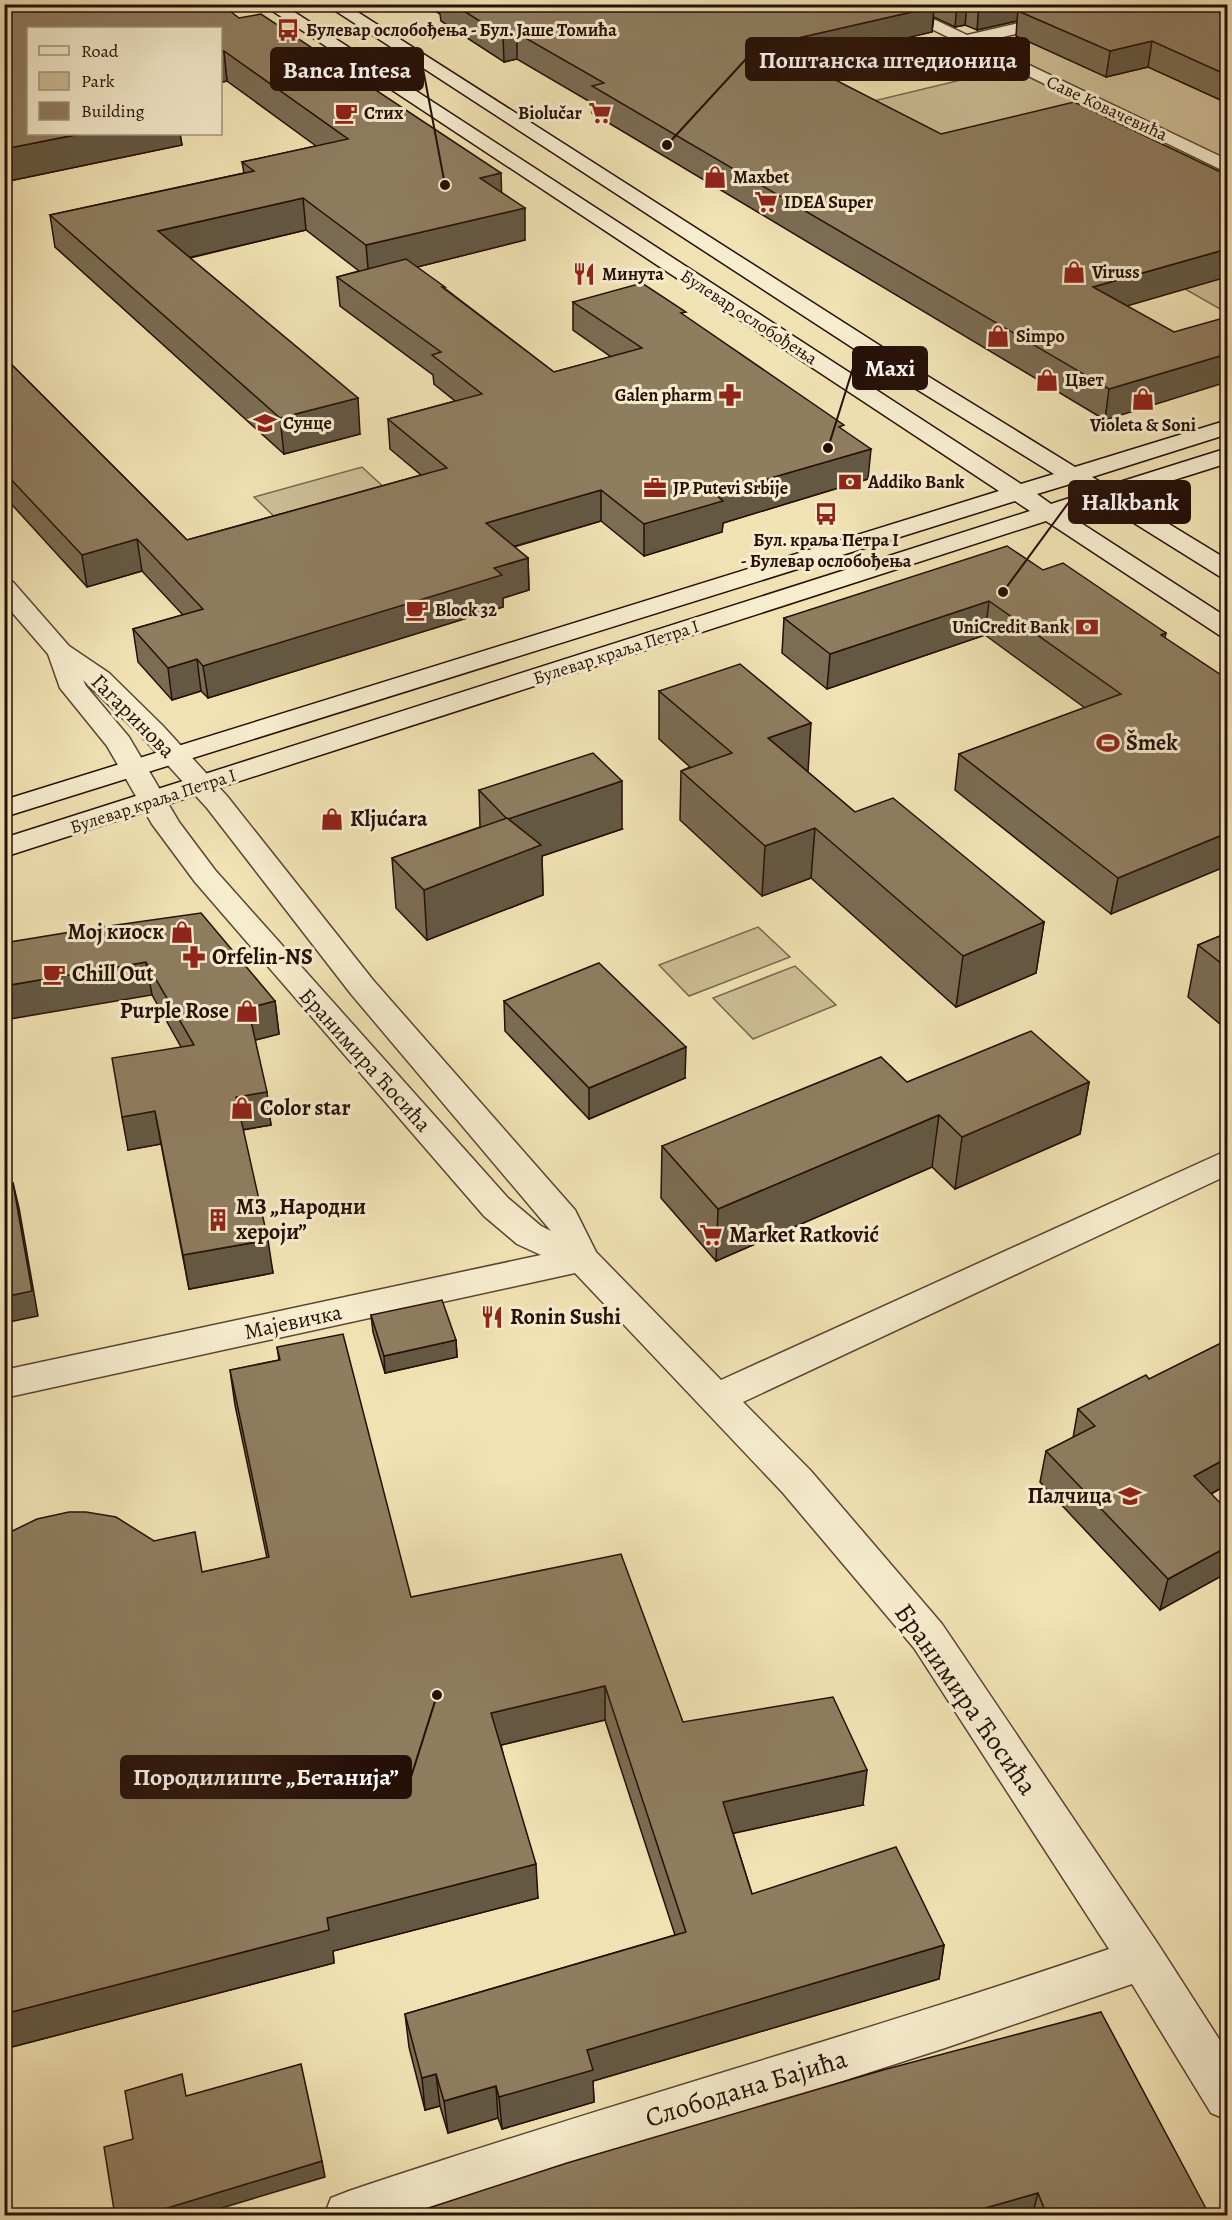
<svg xmlns="http://www.w3.org/2000/svg" width="1232" height="2220" viewBox="0 0 1232 2220" font-family="Alegreya,serif">
<style>
.green{fill:#cebe96;stroke:#7a664e;stroke-width:1.5}
.lines{fill:none;stroke-linecap:round;stroke-linejoin:round}
.street-casing{stroke:#584432;stroke-width:3}
.secondary-casing{stroke:#250f07;stroke-width:3}
.street{fill:#f6ecce;fill-rule:evenodd}
.secondary{fill:#f6ecce;fill-rule:evenodd}
.wall{fill:#7b6c53;stroke:#250f07;stroke-width:1.5}
.shaded-wall{fill:#645843;stroke:#250f07;stroke-width:1.5}
.building{fill:#8f7d60;stroke:#250f07;stroke-width:1.5}
.labels{text-anchor:middle;dominant-baseline:central;stroke-width:6;stroke-linejoin:round;paint-order:stroke}
.far-poi-label{font-size:18px;font-weight:bold;fill:#250f07;stroke:#f6ecce;text-anchor:start}
.far-street-label{font-size:18px;fill:#250f07;stroke:#f6ecce}
.street-label{font-size:22px;fill:#250f07;stroke:#f6ecce}
.poi-label{font-size:22px;font-weight:bold;fill:#250f07;stroke:#f6ecce;text-anchor:start}
.near-street-label{font-size:27px;fill:#250f07;stroke:#f6ecce}
.leader{fill:none;stroke:#250f07;stroke-width:2}
.callout-dot{fill:#250f07;stroke:#f6ecce;stroke-width:2}
.callout{fill:#250f07;stroke:#250f07;stroke-width:2}
.callout-label{font-size:24px;text-anchor:middle;font-weight:bold;fill:#fff}
</style>
<rect width="100%" height="100%" fill="#f1e2b3"/>
<filter id="stains"><feTurbulence type="fractalNoise" baseFrequency=".00333" numOctaves="4"/><feColorMatrix values="0 0 0 0 .2 0 0 0 0 .09 0 0 0 0 .02 0 0 0 .5 -.17"/></filter>
<radialGradient id="worn" r=".72"><stop offset=".6" stop-color="#630" stop-opacity="0"/><stop offset="1" stop-color="#630" stop-opacity=".3"/></radialGradient>
<!-- green -->
<g class="green">
<path d="M1170 5H1227V313L861 104 961 80 928 62Z"/>
<path d="M362 467 390 493 281 523 254 497Z"/>
<path d="M758 927 790 957 689 996 659 965Z"/>
<path d="M795 966 836 1005 753 1039 713 998Z"/>
</g>
<g class="lines">
<!-- street casing -->
<g class="street-casing">
<g id="street">
<path d="M880 4H902L967 35 1102 4H1134L1126 9 981 42 1228 160V173Z"/>
<path d="M4 580 13 582 69 646 109 673 163 726 227 796 373 980 575 1210 596 1252 721 1380 1228 1150V1175L743 1402 811 1471 942 1624 1158 1944 1228 2053V2120L1211 2113 1132 1984 945 2048 423 2216H324L331 2198 349 2191C601 2106 858 2035 1109 1949L914 1648 783 1493 575 1273 4 1398V1370L541 1255 517 1244 484 1216 195 882 152 824 107 746 60 688 48 654 4 603ZM83 680 143 738 207 808 351 994 551 1231 541 1226 508 1198 215 870 179 822 129 737 86 686Z"/>
</g>
</g>
<!-- secondary casing -->
<g class="secondary-casing">
<path id="secondary" d="M262 4H282L1021 484 1054 474 913 387 325 4H345L929 377 1075 467 1228 420V434L1092 477 1107 486 1228 448V463L1123 496 1228 560V578L1219 576 1102 503 1067 514 1228 618V638L1219 635 1046 521 4 857V838L1030 511 1015 501 4 817V800L999 491ZM1070 484 1085 493 1051 504 1037 494Z"/>
</g>
<!-- street -->
<use href="#street" class="street"/>
<!-- secondary -->
<use href="#secondary" class="secondary"/>
</g>
<!-- wall -->
<g class="wall">
<path d="M4 4 239 18 501 192 525 240 417 267 554 372 611 357 573 330V302L686 317 844 431 868 479 723 523 722 532 644 556 601 521 514 547 528 558 529 590 503 598V607L208 698 201 691 172 700 138 662 133 629 183 615 142 571 87 587 4 496V357L187 540 421 475 390 449 388 419 455 401 434 384 433 375 340 306 337 277 359 271 306 230 190 258 360 434 284 454 55 247 50 215 244 173 242 162 316 146 227 81 220 28 28 134H180L182 145 9 181 4 176Z"/>
<path d="M424 4H627L637 10 663 4H1227V103L1148 67 1106 77 1016 36 1017 21 977 30 965 25 955 27 934 17 932 32 801 62 1126 306 1105 420 592 113V103L517 59 504 62 441 21 440 14Z"/>
<path d="M1043 570 1166 633 1111 914 955 790 959 754 1085 708 985 635 827 689 782 653 784 618Z"/>
<path d="M659 691 808 772 855 812 1044 922 1036 973 956 1007 811 878 762 896 680 820 681 771 690 767 659 739Z"/>
<path d="M479 790 622 829 542 856 543 895 427 940 396 908 392 858 480 827Z"/>
<path d="M95 928 275 1001 279 1034 255 1040 271 1125 243 1130 273 1273 189 1289 161 1144 128 1150 181 1047 152 995Z"/>
<path d="M1227 933V1030L1188 997 1198 945Z"/>
<path d="M504 1001 685 1078 589 1119 505 1031Z"/>
<path d="M907 1082H1089L1080 1134 955 1189 932 1167 716 1261 661 1198 662 1146Z"/>
<path d="M371 1315 456 1340 457 1357 385 1373 373 1332Z"/>
<path d="M277 1347 411 1597 863 1805 733 1833 752 1894 944 1945 939 1979 593 2081 594 2102 502 2129 498 2118 448 2133 440 2106 425 2110 409 2047 405 2014 675 1935 605 1720 501 1745 538 1898 333 1951 334 1963 4 2049V1535L203 1572 267 1558 235 1405 230 1370 279 1360Z"/>
<path d="M1078 1409 1227 1485 1211 1494 1160 1610 1040 1482 1046 1451 1073 1438Z"/>
<path d="M883 2070 1210 2216H404Z"/>
</g>
<!-- shaded-wall -->
<g class="shaded-wall">
<path d="M957 4H967L965 25 955 27Z"/>
<path d="M981 4H1090L1018 11 1017 21 977 30 979 5Z"/>
<path d="M934 7 932 32 766 71 767 45Z"/>
<path d="M517 33V59L504 62 503 36Z"/>
<path d="M1152 41 1148 67 1106 77 1110 51Z"/>
<path d="M224 51 227 81 220 83V52Z"/>
<path d="M80 134H180L182 145 9 181 4 149Z"/>
<path d="M501 173 502 205 480 178Z"/>
<path d="M303 198 306 230 162 264 158 231Z"/>
<path d="M525 208V240L369 279 366 245Z"/>
<path d="M1227 249V277L1089 317 1093 287Z"/>
<path d="M1227 354V382L1105 420 1109 389Z"/>
<path d="M358 398 360 434 284 454 280 418Z"/>
<path d="M871 449 868 479 723 523 722 532 644 556V524L715 494Z"/>
<path d="M601 490V521L487 554 486 523Z"/>
<path d="M137 539 142 571 87 587 82 555Z"/>
<path d="M528 558 529 590 503 598V607L208 698 203 666 494 568Z"/>
<path d="M989 601 985 635 827 689 830 654Z"/>
<path d="M197 659 201 691 172 700 168 668Z"/>
<path d="M811 723 808 772 768 738Z"/>
<path d="M622 781V829L542 856 543 895 427 940 424 890 507 819Z"/>
<path d="M815 828 811 878 762 896 765 846Z"/>
<path d="M1227 833V866L1111 914 1118 878Z"/>
<path d="M1044 922 1036 973 956 1007 963 956Z"/>
<path d="M146 962 152 995 4 1020V986Z"/>
<path d="M275 1001 279 1034 252 1041 248 1008Z"/>
<path d="M686 1047 685 1078 589 1119V1088Z"/>
<path d="M1089 1082 1080 1134 955 1189 962 1137Z"/>
<path d="M267 1092 271 1125 240 1130 236 1097Z"/>
<path d="M155 1111 161 1144 128 1150 122 1117Z"/>
<path d="M939 1115 932 1167 716 1261 718 1209Z"/>
<path d="M13 1183 19 1208 38 1316 4 1323V1297Z"/>
<path d="M268 1240 273 1273 189 1289 183 1255Z"/>
<path d="M456 1340 457 1357 385 1373 384 1356Z"/>
<path d="M1227 1458V1485L1186 1507 1194 1476Z"/>
<path d="M1227 1547V1573L1160 1610 1168 1579Z"/>
<path d="M605 1686V1720L493 1747 491 1713Z"/>
<path d="M867 1770 863 1805 721 1836 723 1802Z"/>
<path d="M536 1864 538 1898 333 1951 334 1963 4 2049V2014L327 1918Z"/>
<path d="M944 1945 939 1979 593 2081 594 2102 502 2129 499 2097 587 2050Z"/>
<path d="M436 2074 440 2106 425 2110 422 2078Z"/>
<path d="M496 2086 498 2118 448 2133 444 2101Z"/>
<path d="M322 2161 325 2177 195 2216H141Z"/>
<path d="M1038 2193 1032 2216H957Z"/>
</g>
<!-- building -->
<g class="building">
<path d="M4 4H221L239 18 261 14 501 173 480 178 525 208 366 245 303 198 158 231 358 398 280 418 50 215 254 171 242 162 348 139 224 51 220 52V28H28V134H80L4 149Z"/>
<path d="M453 4H627L637 10 663 4H930L934 7 767 45 941 134 1074 102 1227 175V249L1093 287 1174 332 1227 317V354L1109 389 592 86 604 83 517 33 503 36Z"/>
<path d="M1048 4H1227V75L1152 41 1110 51 1018 11Z"/>
<path d="M406 259 445 287H442L554 372 642 348 573 302 642 283 686 312 681 313 844 425 839 427 871 449 715 494 723 501 644 524 601 490 486 523 528 558 494 568 502 575 203 666 197 659 168 668 133 629 203 609 137 539 82 555 4 472V357L187 540 447 468 388 419 482 394 432 355 441 352 337 277Z"/>
<path d="M1007 546 1043 570 1063 563 1166 633 1161 635 1227 679V833L1118 878 959 754 1121 694 989 601 830 654 784 618Z"/>
<path d="M740 664 811 723 768 738 855 812 893 798 1044 922 963 956 815 828 765 846 681 771 732 753 659 691Z"/>
<path d="M593 753 622 781 508 819 506 818 479 790Z"/>
<path d="M507 818 541 845 424 890 392 858Z"/>
<path d="M201 913 275 1001 248 1008 267 1092 236 1097 268 1240 183 1255 155 1111 122 1117 112 1058 194 1045 146 962 4 986V943L95 928Z"/>
<path d="M1227 933V968L1198 945Z"/>
<path d="M599 963 686 1047 589 1088 504 1001Z"/>
<path d="M1031 1031 1089 1082 962 1137 939 1115 718 1209 662 1146 881 1057 907 1082Z"/>
<path d="M13 1183 32 1291 4 1297V1185Z"/>
<path d="M442 1300 456 1340 384 1356 371 1315Z"/>
<path d="M343 1334 411 1597 621 1554 683 1722 833 1697 867 1770 723 1802 752 1894 896 1847 944 1945 587 2050 593 2070 499 2097 496 2086 444 2101 436 2074 422 2078 405 2014 686 1932 605 1686 491 1713 536 1864 327 1918 329 1930 4 2014V1535L37 1519 69 1512H86L116 1517 154 1541 195 1532 202 1572 269 1557 230 1370 280 1360 277 1347Z"/>
<path d="M1227 1340V1458L1194 1476 1227 1510V1547L1168 1579 1046 1451 1095 1426 1078 1409 1146 1375 1149 1379Z"/>
<path d="M1101 2012 1210 2216H1047L1038 2193 957 2216H404L567 2163 883 2070Z"/>
<path d="M301 2064 322 2161 141 2216H115L104 2147 133 2139 125 2091 182 2074 186 2096Z"/>
</g>
<!-- icons -->
<defs>
<g id="bus-bare" transform="scale(1.8)"><path d="M-5-6H5V4H4V6H2V4H-2V6H-4V4H-5ZM-3.5-4V0h7V-4ZM-3.5 1.2v1.5H-2V1.2ZM2 1.2v1.5H3.5V1.2Z" fill="#8f2418" stroke="#f6ecce" stroke-width="2.5" paint-order="stroke"/></g>
<g id="cafe-bare" transform="scale(1.8)"><path d="M-5.5-4.5H6V0H3Q3 3.5 0 3.5H-2.5Q-5.5 3.5-5.5 0ZM3-3.2v2h1.7v-2ZM-6 4.5H4V6H-6Z" fill="#8f2418" stroke="#f6ecce" stroke-width="2.5" paint-order="stroke"/></g>
<g id="supermarket-bare" transform="scale(1.8)"><path d="M-6-5.5h2.5l.6 2H6L4.5 2H-2.5L-4.4-4H-6ZM-1.5 3.2a1.3 1.3 0 1 0 .1 0ZM3 3.2a1.3 1.3 0 1 0 .1 0Z" fill="#8f2418" stroke="#f6ecce" stroke-width="2.5" paint-order="stroke"/></g>
<g id="shop-bare" transform="scale(1.8)"><path d="M-5-2.5h2.3a2.7 3.5 0 0 1 5.4 0H5L5.5 6h-11ZM-1.5-2.5h3a1.5 2.3 0 0 0-3 0Z" fill="#8f2418" stroke="#f6ecce" stroke-width="2.5" paint-order="stroke"/></g>
<g id="restaurant-bare" transform="scale(1.8)"><path d="M-5-6h1v4h1v-4h1v4h1v-4h1v5L-1.5 .5V6h-2V.5L-5-1ZM5-6V6H3V1.5H1.5Q1.5-4 5-6Z" fill="#8f2418" stroke="#f6ecce" stroke-width="2.5" paint-order="stroke"/></g>
<g id="pharmacy-bare" transform="scale(1.8)"><path d="M-2-6h4v4h4v4h-4v4h-4v-4h-4v-4h4Z" fill="#8f2418" stroke="#f6ecce" stroke-width="2.5" paint-order="stroke"/></g>
<g id="school-bare" transform="scale(1.8)"><path d="M0-5L7-2L0 1L-7-2ZM-4 1L0 2.5L4 1V4Q0 6-4 4Z" fill="#8f2418" stroke="#f6ecce" stroke-width="2.5" paint-order="stroke"/></g>
<g id="bank-bare" transform="scale(1.8)"><path d="M-6-4H6V4H-6ZM0-2.3a2.3 2.3 0 1 0 0 4.6a2.3 2.3 0 1 0 0-4.6Z" fill="#8f2418" stroke="#f6ecce" stroke-width="2.5" paint-order="stroke"/></g>
<g id="office-bare" transform="scale(1.8)"><path d="M-6-3h4V-5.5h4V-3h4V5H-6ZM-1-4.5V-3h2v-1.5ZM-6 0V1H6V0Z" fill="#8f2418" stroke="#f6ecce" stroke-width="2.5" paint-order="stroke"/></g>
<g id="stadium-bare" transform="scale(1.8)"><path d="M0-5a6.5 5 0 1 0 0 10a6.5 5 0 1 0 0-10ZM-3.5-1.8h7v3.6h-7Z" fill="#8f2418" stroke="#f6ecce" stroke-width="2.5" paint-order="stroke"/></g>
<g id="building-bare" transform="scale(1.8)"><path d="M-4-6H4V6H1V3H-1V6H-4ZM-2.5-4.3h1.7v1.8h-1.7ZM.8-4.3h1.7v1.8H.8ZM-2.5-1h1.7V.8h-1.7ZM.8-1h1.7V.8H.8Z" fill="#8f2418" stroke="#f6ecce" stroke-width="2.5" paint-order="stroke"/></g>
</defs>
<g fill-rule="evenodd">
<use href="#bus-bare" x="288" y="30"/>
<use href="#cafe-bare" x="346" y="113"/>
<use href="#supermarket-bare" x="600" y="113"/>
<use href="#shop-bare" x="715" y="177"/>
<use href="#supermarket-bare" x="766" y="202"/>
<use href="#shop-bare" x="1074" y="272"/>
<use href="#restaurant-bare" x="584" y="274"/>
<use href="#shop-bare" x="998" y="336"/>
<use href="#shop-bare" x="1047" y="380"/>
<use href="#pharmacy-bare" x="730" y="395"/>
<use href="#shop-bare" x="1143" y="399"/>
<use href="#school-bare" x="265" y="423"/>
<use href="#bank-bare" x="850" y="482"/>
<use href="#office-bare" x="655" y="488"/>
<use href="#bus-bare" x="826" y="514"/>
<use href="#cafe-bare" x="417" y="610"/>
<use href="#bank-bare" x="1087" y="627"/>
<use href="#stadium-bare" x="1108" y="743"/>
<use href="#shop-bare" x="332" y="819"/>
<use href="#shop-bare" x="182" y="932"/>
<use href="#pharmacy-bare" x="194" y="957"/>
<use href="#cafe-bare" x="54" y="974"/>
<use href="#shop-bare" x="247" y="1011"/>
<use href="#shop-bare" x="242" y="1108"/>
<use href="#building-bare" x="218" y="1220"/>
<use href="#supermarket-bare" x="711" y="1235"/>
<use href="#restaurant-bare" x="492" y="1317"/>
<use href="#school-bare" x="1130" y="1496"/>
</g>
<g class="labels">
<!-- far-poi labels -->
<g class="far-poi-label">
<text x="306" y="30">Булевар ослобођења - Бул. Јаше Томића</text>
<text x="364" y="113">Стих</text>
<text x="582" y="113" text-anchor="end">Biolučar</text>
<text x="733" y="177">Maxbet</text>
<text x="784" y="202">IDEA Super</text>
<text x="1092" y="272">Viruss</text>
<text x="602" y="274">Минута</text>
<text x="1016" y="336">Simpo</text>
<text x="1065" y="380">Цвет</text>
<text x="712" y="395" text-anchor="end">Galen pharm</text>
<text x="283" y="423">Сунце</text>
<text x="1143" y="425" text-anchor="middle">Violeta &amp; Soni</text>
<text x="868" y="482">Addiko Bank</text>
<text x="673" y="488">JP Putevi Srbije</text>
<text x="826" y="540" text-anchor="middle">Бул. краља Петра I<tspan x="826" dy="21">- Булевар ослобођења</tspan></text>
<text x="435" y="610">Block 32</text>
<text x="1069" y="627" text-anchor="end">UniCredit Bank</text>
</g>
<!-- far-street labels -->
<g class="far-street-label">
<text transform="translate(1107 108) rotate(25)">Саве Ковачевића</text>
<text transform="translate(749 317) rotate(33)">Булевар ослобођења</text>
<text transform="translate(616 652) rotate(-18)">Булевар краља Петра I</text>
<text transform="translate(153 801) rotate(-18)">Булевар краља Петра I</text>
</g>
<!-- street labels -->
<g class="street-label">
<text transform="translate(133 716) rotate(45)">Гагаринова</text>
<text transform="translate(365 1060) rotate(48)">Бранимира Ћосића</text>
<text transform="translate(293 1322) rotate(-12)">Мајевичка</text>
</g>
<!-- poi labels -->
<g class="poi-label">
<text x="1126" y="743">Šmek</text>
<text x="350" y="819">Kljućara</text>
<text x="164" y="932" text-anchor="end">Мој киоск</text>
<text x="212" y="957">Orfelin-NS</text>
<text x="72" y="974">Chill Out</text>
<text x="229" y="1011" text-anchor="end">Purple Rose</text>
<text x="260" y="1108">Color star</text>
<text x="236" y="1207">МЗ „Народни<tspan x="236" dy="25">хероји”</tspan></text>
<text x="729" y="1235">Market Ratković</text>
<text x="510" y="1317">Ronin Sushi</text>
<text x="1112" y="1496" text-anchor="end">Палчица</text>
</g>
<!-- near-street labels -->
<g class="near-street-label">
<text transform="translate(966 1699) rotate(55)">Бранимира Ћосића</text>
<text transform="translate(746 2088) rotate(-17)">Слободана Бајића</text>
</g>
</g>
<!-- callouts -->
<path class="leader" d="M667 145L746 59M445 185L423 69M828 448L853 368M1003 592L1069 502M437 1695L411 1777"/>
<g class="callout-dot">
<circle cx="667" cy="145" r="6"/>
<circle cx="445" cy="185" r="6"/>
<circle cx="828" cy="448" r="6"/>
<circle cx="1003" cy="592" r="6"/>
<circle cx="437" cy="1695" r="6"/>
</g>
<g class="callout">
<rect x="746" y="38" width="283" height="42" rx="6"/>
<rect x="271" y="48" width="152" height="42" rx="6"/>
<rect x="853" y="347" width="74" height="42" rx="6"/>
<rect x="1069" y="481" width="121" height="42" rx="6"/>
<rect x="121" y="1756" width="290" height="42" rx="6"/>
</g>
<g class="callout-label">
<text x="888" y="68">Поштанска штедионица</text>
<text x="347" y="78">Banca Intesa</text>
<text x="890" y="376">Maxi</text>
<text x="1130" y="510">Halkbank</text>
<text x="266" y="1785">Породилиште „Бетанија”</text>
</g>
<!-- margin -->
<rect width="1232" height="2220" fill="none" stroke="#f1e2b3" stroke-width="24"/>
<rect x="6" y="6" width="1220" height="2208" fill="none" stroke="#250f07" stroke-width="3"/>
<rect x="12" y="12" width="1208" height="2196" fill="none" stroke="#250f07" stroke-width="1.5"/>
<!-- legend -->
<rect x="27" y="27" width="195" height="108" fill="#f6ecce" stroke="#a2947e" stroke-width="1.5"/>
<rect x="39" y="46" width="30" height="9" fill="#f6ecce" stroke="#a2947e" stroke-width="1.5"/>
<text x="81" y="57" font-size="18" fill="#250f07">Road</text>
<rect x="39" y="72" width="30" height="18" fill="#cebe96" stroke="#a2947e" stroke-width="1.5"/>
<text x="81" y="87" font-size="18" fill="#250f07">Park</text>
<rect x="39" y="102" width="30" height="18" fill="#8f7d60" stroke="#a2947e" stroke-width="1.5"/>
<text x="81" y="117" font-size="18" fill="#250f07">Building</text>
<rect width="100%" height="100%" filter="url(#stains)"/>
<rect width="100%" height="100%" fill="url(#worn)"/>
</svg>
